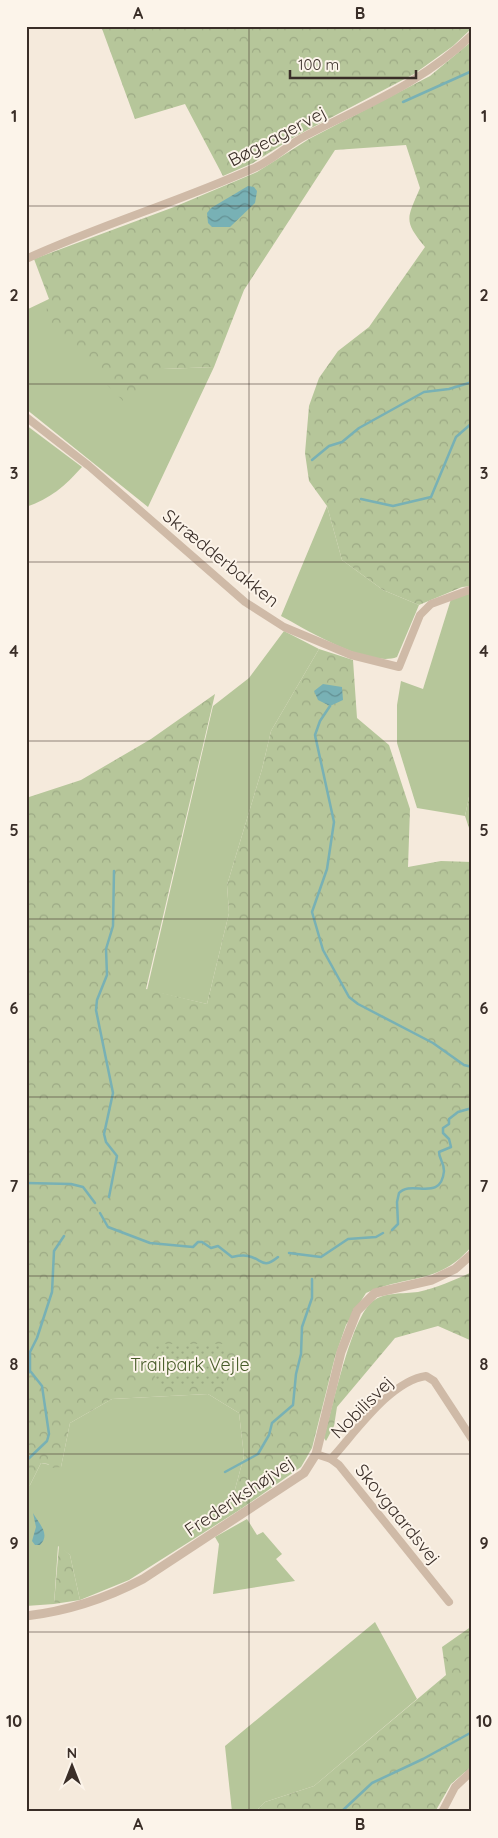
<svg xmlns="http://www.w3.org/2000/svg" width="498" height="1838" viewBox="0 0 498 1838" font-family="Quicksand,sans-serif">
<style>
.green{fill:#b6c69a}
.forest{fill:url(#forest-crowns)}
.park{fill:url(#park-dots)}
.water{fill:url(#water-waves)}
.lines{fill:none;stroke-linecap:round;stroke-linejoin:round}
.stream{stroke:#78b1b5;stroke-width:2.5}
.minor{stroke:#cfbaa7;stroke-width:8}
.tertiary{stroke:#cfbaa7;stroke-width:9}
.grid{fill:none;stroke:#3a2e28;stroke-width:1;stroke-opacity:0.55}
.labels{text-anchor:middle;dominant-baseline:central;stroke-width:4;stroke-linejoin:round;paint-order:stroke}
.street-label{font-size:18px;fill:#3a2e28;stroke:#fcf4ea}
.park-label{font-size:18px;fill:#485c29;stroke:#fcf4ea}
.neatline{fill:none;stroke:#3a2e28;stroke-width:2}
.grid-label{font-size:16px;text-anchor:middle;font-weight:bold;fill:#3a2e28}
</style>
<defs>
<pattern id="forest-crowns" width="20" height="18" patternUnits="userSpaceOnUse" patternTransform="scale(1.25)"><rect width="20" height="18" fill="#b6c69a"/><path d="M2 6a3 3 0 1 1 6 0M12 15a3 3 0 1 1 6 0" fill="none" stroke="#9daa85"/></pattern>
<pattern id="park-dots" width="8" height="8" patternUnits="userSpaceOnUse" patternTransform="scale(1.25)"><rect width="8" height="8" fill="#b6c69a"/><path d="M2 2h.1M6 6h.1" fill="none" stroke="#9daa85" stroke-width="1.8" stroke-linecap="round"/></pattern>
<pattern id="water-waves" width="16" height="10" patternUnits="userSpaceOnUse" patternTransform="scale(1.25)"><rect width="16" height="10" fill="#78b1b5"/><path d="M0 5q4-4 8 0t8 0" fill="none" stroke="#639093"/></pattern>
</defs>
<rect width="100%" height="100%" fill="#f5eadc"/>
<!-- green -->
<g class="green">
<path d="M49 299 163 369 214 367 148 507 26 409V310Z"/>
<path d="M26 425 82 467C65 486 50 499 26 507Z"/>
<path d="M327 506 342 560 383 590 419 605 397 657C369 668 307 630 281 616Z"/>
<path d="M472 593V782L465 816 417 808 397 743V705L401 681 423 689 451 599Z"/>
<path d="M284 631 319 649 271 731 262 769 227 885 229 913 207 1004 147 990 213 706 249 678Z"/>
<path d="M208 1394 239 1413 244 1456 234 1493 241 1509 129 1580 80 1600 70 1555 58 1546 54 1604 26 1606V1486L30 1485 41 1463 61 1467 70 1423 112 1399Z"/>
<path d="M247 1519 257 1535 263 1532 282 1554 276 1559 295 1581 213 1594 219 1544 215 1537Z"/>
<path d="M375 1622 417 1699 314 1786 265 1802 255 1812H232L225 1746Z"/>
</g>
<!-- forest -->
<g class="forest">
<path d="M101 26H472V28L453 46 414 74 296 136 253 163 223 176 185 104 135 119Z"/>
<path d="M472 41V586L462 587 419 605 383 590 342 560 327 506 309 481 305 453 309 406 319 378 338 351 369 327 425 247C403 220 407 219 420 188L406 145 335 150 244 290 214 367 163 369 130 408 44 321 49 299 34 259 174 207 257 172 309 139 430 76Z"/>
<path d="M319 649 353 660 357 718 389 745 410 809 408 867 441 861 472 862V1246C438 1286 407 1274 366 1293L346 1325 335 1357 312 1448 301 1467 241 1509 234 1493 244 1456 239 1413 208 1394 112 1399 70 1423 61 1467 53 1468 48 1464 41 1463 30 1485 26 1486V798L81 780 151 739 215 694 146 989 207 1004 229 913 227 885 262 769 271 731Z"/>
<path d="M472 782V837L465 816Z"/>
<path d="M472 1272V1341L438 1326 395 1338 337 1407 334 1426 326 1441 324 1438C332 1410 351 1317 373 1301 385 1292 403 1294 418 1292 437 1288 454 1280 472 1272Z"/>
<path d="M59 1545 70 1555 80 1600 54 1604Z"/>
<path d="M472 1626V1766L451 1784 435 1812H255L265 1802 314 1786 446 1675 442 1647Z"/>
</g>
<!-- park -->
<path class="park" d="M155 1344H224L225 1385H155Z"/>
<!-- water -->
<g class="water">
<path d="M248 186 254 187 257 191 255 203 230 227H212L208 223 207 213 211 208Z"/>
<path d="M323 684 342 687 343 700 330 706 318 700 314 691Z"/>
<path d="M33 1513C39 1524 51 1534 40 1545H35L32 1541 36 1527Z"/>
</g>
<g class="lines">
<!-- stream -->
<g class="stream">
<path d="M403 102 472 71"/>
<path d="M312 460 329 446 342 442 359 428 424 392 449 389 472 382"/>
<path d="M361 499 393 506 431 497 456 437 472 423"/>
<path d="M330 706 320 721 315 735 334 822 327 869 312 912 323 950 349 997 358 1004 433 1043 464 1065 472 1067"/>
<path d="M26 1183 71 1184 83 1187 95 1203"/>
<path d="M109 1197 117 1156 106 1142 104 1134 113 1093 96 1010 97 1000 107 975 106 949 113 926 114 871"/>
<path d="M100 1213 108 1227 150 1243 193 1247 198 1242H202L211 1248 218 1246 232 1257C237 1256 243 1255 248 1256 263 1259 262 1270 278 1257"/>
<path d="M392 1230 398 1224 397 1202 399 1193C411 1179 441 1203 444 1171 444 1162 439 1159 439 1152L451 1147 449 1139 443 1133V1128L449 1124V1119L458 1112 472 1108"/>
<path d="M289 1253 321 1257 348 1239 376 1237 383 1233"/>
<path d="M26 1375 30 1371V1352L37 1338 52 1292 54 1251 64 1236"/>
<path d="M26 1461 47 1441 49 1434 42 1386 31 1372"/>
<path d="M225 1472 258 1454 269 1435 272 1423 293 1405 296 1374 301 1354 302 1327 312 1298V1279"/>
<path d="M341 1812 372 1783 423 1759 472 1732"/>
</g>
<!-- minor -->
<g class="minor">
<path d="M26 259C100 225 178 202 252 169 272 161 288 144 307 135 367 104 422 83 472 35"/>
<path d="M26 417 89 466 245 602 284 627 351 655 399 667 420 615 431 604 472 589"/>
<path d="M316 1454 331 1459 339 1465 449 1602"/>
<path d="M331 1459C355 1433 390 1381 426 1376L434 1381 472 1439"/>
<path d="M442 1812 455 1787 472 1771"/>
</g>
<!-- tertiary -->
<path class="tertiary" d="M26 1616C69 1611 105 1599 143 1579L304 1473 316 1454 341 1352 357 1311 375 1293 432 1280 455 1269 472 1254"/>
</g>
<!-- grid -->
<path class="grid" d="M249 26V1812M26 206H472M26 384H472M26 562H472M26 741H472M26 919H472M26 1097H472M26 1276H472M26 1454H472M26 1632H472"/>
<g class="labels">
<!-- street labels -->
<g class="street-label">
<text transform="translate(277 136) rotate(-28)">Bøgeagervej</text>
<text transform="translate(221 558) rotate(39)">Skrædderbakken</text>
<text transform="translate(362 1407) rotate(-45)">Nobilisvej</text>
<text transform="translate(239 1496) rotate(-34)">Frederikshøjvej</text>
<text transform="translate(398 1514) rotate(51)">Skovgaardsvej</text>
</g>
<!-- park labels -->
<g class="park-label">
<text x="190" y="1364">Trailpark Vejle</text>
</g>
</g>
<!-- border -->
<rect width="498" height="1838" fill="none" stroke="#fcf4ea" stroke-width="55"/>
<!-- north arrow -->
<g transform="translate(72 1766)" stroke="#fcf4ea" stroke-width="4" paint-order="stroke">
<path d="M0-4L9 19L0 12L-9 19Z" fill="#3a2e28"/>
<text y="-8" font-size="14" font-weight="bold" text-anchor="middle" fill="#3a2e28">N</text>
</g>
<!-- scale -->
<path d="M290 70v8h126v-8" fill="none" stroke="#3a2e28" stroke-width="2.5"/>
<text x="298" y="70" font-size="15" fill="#3a2e28" stroke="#fcf4ea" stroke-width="4" paint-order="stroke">100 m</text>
<rect x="28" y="28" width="442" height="1782" class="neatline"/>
<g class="grid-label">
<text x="138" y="19">A</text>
<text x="360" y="19">B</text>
<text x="14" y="122">1</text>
<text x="484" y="122">1</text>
<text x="14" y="301">2</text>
<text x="484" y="301">2</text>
<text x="14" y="479">3</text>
<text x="484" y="479">3</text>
<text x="14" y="657">4</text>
<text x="484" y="657">4</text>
<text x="14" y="836">5</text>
<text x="484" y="836">5</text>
<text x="14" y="1014">6</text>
<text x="484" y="1014">6</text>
<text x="14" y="1192">7</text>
<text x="484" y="1192">7</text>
<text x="14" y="1370">8</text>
<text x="484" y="1370">8</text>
<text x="14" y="1549">9</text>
<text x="484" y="1549">9</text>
<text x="14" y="1727">10</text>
<text x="484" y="1727">10</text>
<text x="138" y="1830">A</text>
<text x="360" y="1830">B</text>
</g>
</svg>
